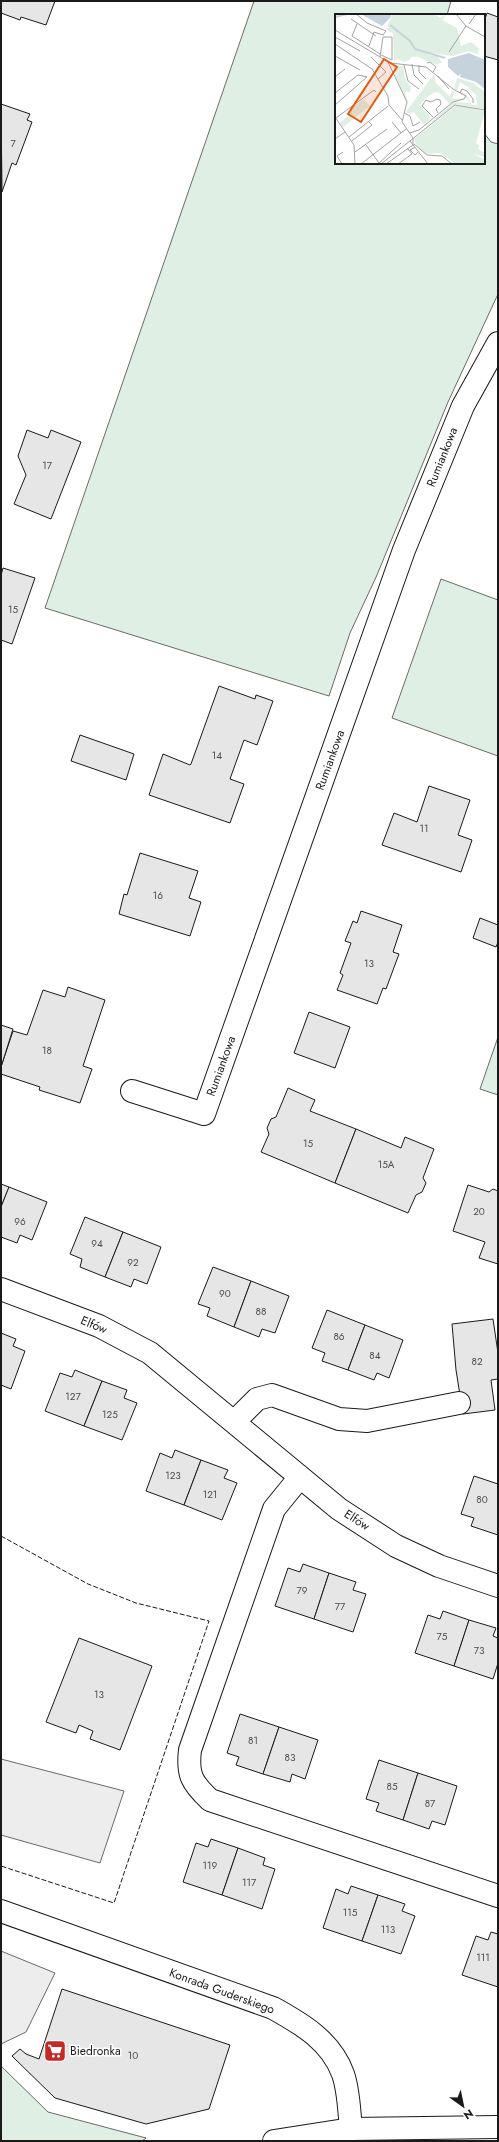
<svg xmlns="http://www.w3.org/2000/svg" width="499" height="2142" viewBox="0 0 499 2142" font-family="Jost,sans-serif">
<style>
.green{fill:#e0efe3;stroke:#6a6a6a}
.parking{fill:#ededed;stroke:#6a6a6a}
.building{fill:#e6e6e6;stroke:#1a1a1a}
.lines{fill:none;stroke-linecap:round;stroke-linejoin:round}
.minor-casing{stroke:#1a1a1a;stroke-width:24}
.tertiary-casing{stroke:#1a1a1a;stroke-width:24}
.minor{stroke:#fff;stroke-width:22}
.tertiary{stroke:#fff;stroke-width:22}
.fence{stroke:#1a1a1a;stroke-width:1;stroke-dasharray:5 2;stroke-linecap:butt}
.labels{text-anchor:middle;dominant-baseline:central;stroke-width:3;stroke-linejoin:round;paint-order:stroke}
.number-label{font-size:10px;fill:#4d4d4d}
.street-label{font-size:12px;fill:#1a1a1a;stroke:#fff}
.poi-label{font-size:12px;fill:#1a1a1a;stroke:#fff;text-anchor:start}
.inset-river{fill:none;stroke:#c6d2dc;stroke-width:2}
.inset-road{fill:none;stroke:#a3a3a3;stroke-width:1}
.view{fill:#e8590c;fill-opacity:0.15;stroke:#e8590c;stroke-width:2}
.inset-edge{fill:none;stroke:#1a1a1a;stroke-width:2}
</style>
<rect width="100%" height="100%" fill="#fff"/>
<!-- green -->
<g class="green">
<path d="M254 1H451L447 15H336V163H484V133L491 142 498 144V294L448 402 377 575 350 633 329 696 45 608Z"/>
<path d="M441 579 498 600V756L392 718Z"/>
<path d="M498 1037V1095L480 1089Z"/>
<path d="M1 2066 48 2112 146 2138 142 2141H1Z"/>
</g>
<!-- parking -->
<g class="parking">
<path d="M1 1759 124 1791 100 1863 1 1835Z"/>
<path d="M1 1951 55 1973 26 2032 1 2044Z"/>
</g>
<!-- building -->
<g class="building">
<path d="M1 1H55L46 25 21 17 20 20 1 13Z"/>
<path d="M487 13 498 17V60L484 56V22Z"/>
<path d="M1 104 30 114 27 120 32 122 16 165 12 163 2 192Z"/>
<path d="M27 430 48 438 51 430 81 442 51 519 14 504 26 475 18 456Z"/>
<path d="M3 568 35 578 12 644 1 640V575Z"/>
<path d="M219 686 255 699 256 695 273 701 257 745 244 740 230 779 244 784 230 823 149 795 163 754 190 765 191 764Z"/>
<path d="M80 735 134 754 126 780 71 761Z"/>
<path d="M429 786 470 800 458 835 472 840 461 872 382 845 394 813 417 822Z"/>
<path d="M140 853 198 871 189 898 201 902 190 936 119 914 124 894 127 895Z"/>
<path d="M361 911 402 925 393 952 399 954 386 989 383 988 377 1004 337 990 343 975 340 973 351 943 345 941 353 921 357 923Z"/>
<path d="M480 918 498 925V942L496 947 473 938Z"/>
<path d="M68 987 105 1000 83 1066 92 1069 80 1103 39 1090 40 1087 1 1074V1067L13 1031 27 1035 43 990 65 997Z"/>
<path d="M309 1012 350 1027 335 1068 294 1053Z"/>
<path d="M1 1025 13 1029 1 1067Z"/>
<path d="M288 1088 315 1100 310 1111 356 1129 335 1183 261 1152 269 1134 267 1128 271 1119 276 1117Z"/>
<path d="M356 1129 401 1148 405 1137 434 1149 423 1178 426 1183 422 1192 416 1195 408 1213 335 1183Z"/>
<path d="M1 1184 9 1187 1 1207Z"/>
<path d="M468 1185 489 1192 493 1189 498 1191V1264L479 1258 485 1242 453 1231Z"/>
<path d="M9 1187 47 1202 32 1240 20 1235 17 1243 1 1237V1207Z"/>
<path d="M85 1217 123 1232 105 1277 80 1267 82 1259 70 1254Z"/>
<path d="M123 1232 161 1247 147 1284 134 1279 131 1287 105 1277Z"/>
<path d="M213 1267 251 1281 234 1327 207 1316 210 1308 198 1304Z"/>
<path d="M251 1281 289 1296 275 1333 262 1329 259 1337 234 1327Z"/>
<path d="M327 1310 365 1325 348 1370 322 1361 325 1353 312 1348Z"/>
<path d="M493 1319 498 1353V1379L491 1380 495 1410 463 1414 456 1370 452 1324Z"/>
<path d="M365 1325 403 1340 389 1378 377 1373 374 1380 348 1370Z"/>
<path d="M1 1333 16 1339 13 1346 25 1351 11 1389 1 1385Z"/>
<path d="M75 1370 102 1381 84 1426 45 1411 60 1373 72 1377Z"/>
<path d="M102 1381 127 1390 124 1398 137 1403 122 1440 84 1426Z"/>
<path d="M175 1450 201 1460 184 1505 146 1491 160 1453 172 1458Z"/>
<path d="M201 1460 228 1470 224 1478 237 1483 222 1520 184 1505Z"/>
<path d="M474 1476 498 1484V1535L471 1526 474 1518 461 1514Z"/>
<path d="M303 1564 329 1573 314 1619 275 1606 288 1568 300 1572Z"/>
<path d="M329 1573 356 1582 353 1590 366 1594 353 1632 314 1619Z"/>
<path d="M443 1611 469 1620 454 1666 415 1653 428 1615 440 1619Z"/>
<path d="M469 1620 496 1628 493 1636 498 1638V1663L493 1679 454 1666Z"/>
<path d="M79 1638 152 1666 120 1750 90 1739 93 1731 79 1725 76 1733 46 1722Z"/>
<path d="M240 1714 279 1727 263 1774 236 1765 239 1757 227 1753Z"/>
<path d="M279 1727 318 1740 305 1779 292 1774 290 1782 263 1774Z"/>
<path d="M379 1760 418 1773 403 1820 376 1811 379 1803 366 1799Z"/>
<path d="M418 1773 457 1786 445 1825 432 1821 429 1829 403 1820Z"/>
<path d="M211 1839 238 1848 222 1895 183 1882 196 1843 208 1847Z"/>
<path d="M238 1848 265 1858 263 1865 275 1869 262 1909 222 1895Z"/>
<path d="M351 1886 378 1895 362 1941 323 1928 336 1889 348 1894Z"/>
<path d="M378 1895 405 1904 402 1911 415 1916 401 1954 362 1941Z"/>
<path d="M491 1932 498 1934V1987L462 1975 476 1936 488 1940Z"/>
<path d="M62 1989 230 2045 209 2109 146 2124 55 2098 12 2056 20 2049 26 2054 39 2059Z"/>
</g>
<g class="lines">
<!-- minor casing -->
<g class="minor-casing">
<g id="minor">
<path d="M132 1091 204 1114 404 550 463 406 498 343"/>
<path d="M1 1289 99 1326 150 1353 339 1509 396 1546 439 1566 498 1586"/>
<path d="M235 1421 257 1399 272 1395 339 1419 367 1421 459 1403"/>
<path d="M300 1477 274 1509 190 1750C187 1775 192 1783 210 1800L498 1896"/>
<path d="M274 2141 351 2129"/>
</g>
</g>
<!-- tertiary casing -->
<g class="tertiary-casing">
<path id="tertiary" d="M1 1911 273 2008C302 2024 331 2041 343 2074 349 2091 349 2111 351 2129L498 2127"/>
</g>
<!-- minor -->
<use href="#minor" class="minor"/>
<!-- tertiary -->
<use href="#tertiary" class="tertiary"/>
<!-- fence -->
<path class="fence" d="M1 1536 88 1584 136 1603 209 1621 114 1903 1 1866"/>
</g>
<!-- icons -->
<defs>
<g id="supermarket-square" transform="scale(1.15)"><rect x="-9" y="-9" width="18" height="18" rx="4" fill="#c62828" stroke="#fff"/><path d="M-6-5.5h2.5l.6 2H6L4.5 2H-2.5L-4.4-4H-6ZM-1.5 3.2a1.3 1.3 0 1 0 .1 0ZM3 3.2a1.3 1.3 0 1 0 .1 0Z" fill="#fff"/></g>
</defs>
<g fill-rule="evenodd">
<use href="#supermarket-square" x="55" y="2051"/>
</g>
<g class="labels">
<!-- number labels -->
<g class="number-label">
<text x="13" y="143">7</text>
<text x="47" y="465">17</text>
<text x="13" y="609">15</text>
<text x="217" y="755">14</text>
<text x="424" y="828">11</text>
<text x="158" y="895">16</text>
<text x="369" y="963">13</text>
<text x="47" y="1050">18</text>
<text x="308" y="1143">15</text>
<text x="386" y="1164">15A</text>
<text x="479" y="1211">20</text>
<text x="20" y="1221">96</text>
<text x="97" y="1243">94</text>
<text x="133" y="1262">92</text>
<text x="225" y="1293">90</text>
<text x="261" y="1311">88</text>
<text x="339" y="1336">86</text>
<text x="375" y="1355">84</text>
<text x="477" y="1361">82</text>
<text x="73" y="1396">127</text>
<text x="110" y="1414">125</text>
<text x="173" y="1475">123</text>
<text x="210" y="1494">121</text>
<text x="482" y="1499">80</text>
<text x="302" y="1590">79</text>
<text x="340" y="1606">77</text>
<text x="442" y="1636">75</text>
<text x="479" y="1650">73</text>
<text x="99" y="1694">13</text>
<text x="253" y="1740">81</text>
<text x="290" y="1757">83</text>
<text x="392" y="1786">85</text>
<text x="430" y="1803">87</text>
<text x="210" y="1865">119</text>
<text x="249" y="1882">117</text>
<text x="350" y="1912">115</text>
<text x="388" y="1929">113</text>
<text x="483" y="1957">111</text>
<text x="133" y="2055">10</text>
</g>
<!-- street labels -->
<g class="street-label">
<text transform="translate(442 457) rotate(-68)">Rumiankowa</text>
<text transform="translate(330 760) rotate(-70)">Rumiankowa</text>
<text transform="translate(221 1066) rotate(-70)">Rumiankowa</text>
<text transform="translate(94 1325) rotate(23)">Elfów</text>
<text transform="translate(357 1520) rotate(33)">Elfów</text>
<text transform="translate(222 1991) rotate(20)">Konrada Guderskiego</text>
</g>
<!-- poi labels -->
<g class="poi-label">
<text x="70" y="2051">Biedronka</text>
</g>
</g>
<!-- overview -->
<g transform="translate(335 14)">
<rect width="150" height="150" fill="#fff"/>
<path d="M58 0H99L105 4 112 0 107 6 122 14 126 32 136 28 145 35 142 38 144 41 150 43 133 37 118 42 96 39 94 41 111 43H103L107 48 102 51 83 43H76L75 46 69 48 63 45 59 47 58 19 54 18 52 14H55L52 12ZM58 51 68 52 70 65 76 73 75 78H70L73 89 59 59 62 62ZM99 60 101 69 114 82 118 77 120 78 117 84 120 85 129 84V81L130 84 114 90 105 79 100 78 92 83 85 91 96 104 89 111 79 98 75 100 71 98ZM122 64 138 69 150 78V95L121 90 87 116 119 88 135 89 127 78 132 81 137 91H142L141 81 133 73 125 68 122 76 119 75ZM29 85 35 92 8 113 5 109 15 100V95ZM122 91 150 97 141 129 144 131 143 135 150 139V143L139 140 150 146V150H121L105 139 90 140 80 129 79 125Z" fill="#e0efe3"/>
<path d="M26 0H56V3L47 12ZM134 39 150 46V75L141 68 125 63 126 60 123 62 113 53V45Z" fill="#c6d2dc"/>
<path class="inset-river" d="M0 3 12 0M55 11 75 27 80 35 110 44"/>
<path class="inset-road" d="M21 0 32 9 51 17 48 21 39 18 34 32M121 0 131 12 150 23M16 5 41 22M22 10 17 22 45 40M134 10 141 0M0 16 55 49 91 53 118 75 131 82 129 85 118 88 84 116 74 119M0 23 25 37M0 30 37 55 53 82 54 91 67 106M114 38 131 12M0 42 25 56M36 43 51 58 43 65M45 43 48 23H57V46L46 41M53 48 72 88 67 108 78 124V131M92 49 95 48 101 53 98 58M77 50 79 61 88 70M69 51 73 67 84 75M84 51V58L91 65M103 62 114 75M0 63 10 55M0 79 23 61 32 63 0 91M125 79 127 75 132 77 138 85V89M69 99 75 102 78 112 85 108M0 103 19 131 20 150M98 103 87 92 91 86 96 88 102 85 105 86 106 90 101 95 103 99M1 104 39 76 41 78M57 108 66 119M14 123 53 92M0 125 10 118M17 127 37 111 33 107M75 127 93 150M79 130 92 141 107 142 117 150M31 131 44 149M80 133 75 136 80 141 83 138M20 138 52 115M7 150 2 142 8 138M26 150 71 115M43 150 66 129M46 150 120 91 150 96M51 150 78 131M63 150 77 140 72 134"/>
<path class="view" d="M49 45 62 53 26 108 13 100Z"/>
<rect width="150" height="150" class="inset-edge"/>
</g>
<!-- border -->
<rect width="499" height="2142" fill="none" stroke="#1a1a1a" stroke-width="4"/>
<!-- north arrow -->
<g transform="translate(463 2106) rotate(147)" stroke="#ffffff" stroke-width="3" paint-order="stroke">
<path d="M0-3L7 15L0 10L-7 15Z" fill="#1a1a1a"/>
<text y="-6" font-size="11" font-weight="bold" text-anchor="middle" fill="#1a1a1a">N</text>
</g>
</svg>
